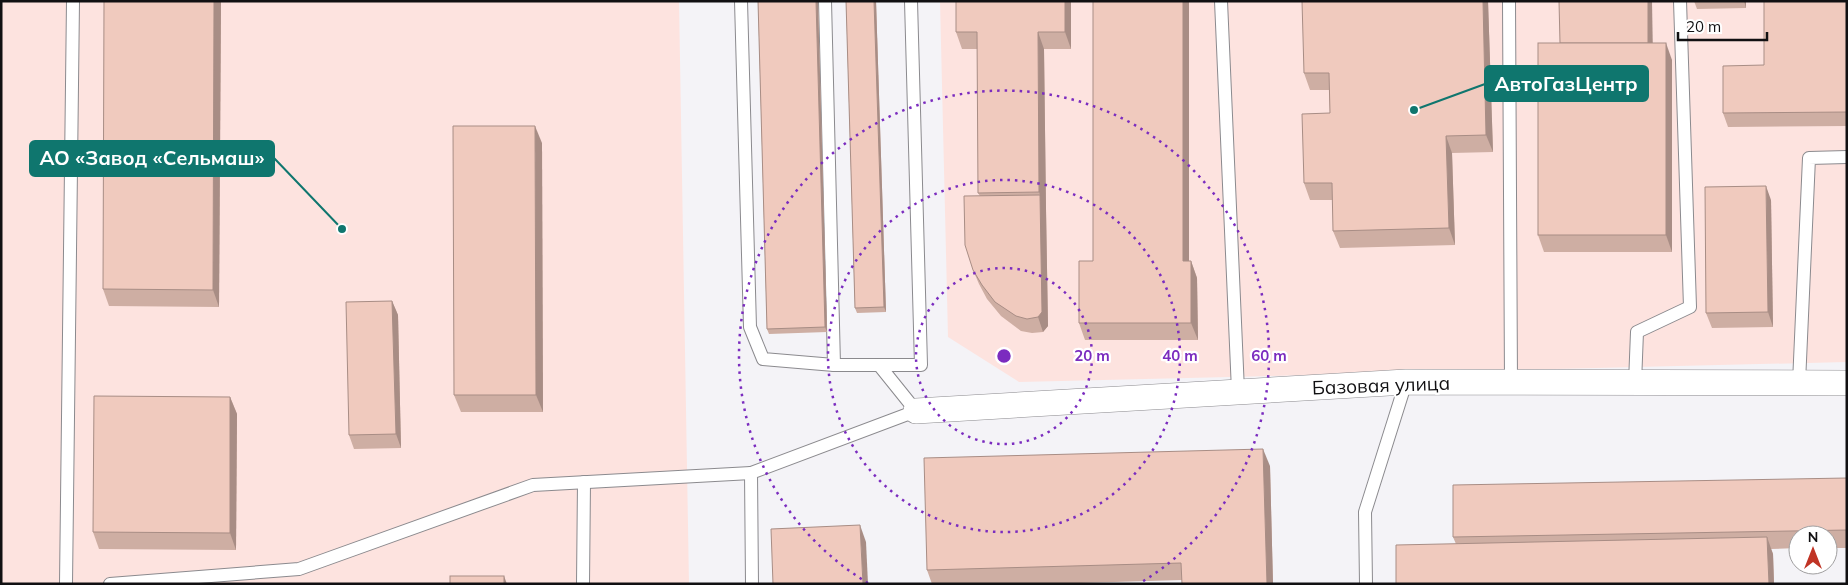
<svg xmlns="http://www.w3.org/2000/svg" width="1848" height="585" viewBox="0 0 1848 585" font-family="Mulish,sans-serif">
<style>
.industrial{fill:#fde3df}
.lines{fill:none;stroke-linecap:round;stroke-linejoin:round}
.lane-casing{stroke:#8b8a8e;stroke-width:14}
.street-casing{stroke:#8b8a8e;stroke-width:26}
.lane{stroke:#fff;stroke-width:12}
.street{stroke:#fff;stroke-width:25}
.wall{fill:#ceaea3}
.shaded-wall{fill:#a88d85}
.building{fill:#f0cabe;stroke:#a88d85}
.ring{fill:none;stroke:#7b2cbf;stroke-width:2.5;stroke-dasharray:2.5 5}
.labels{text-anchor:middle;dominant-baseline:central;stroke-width:4.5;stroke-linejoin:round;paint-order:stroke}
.street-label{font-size:19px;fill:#111012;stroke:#fff}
.centre{fill:#7b2cbf;stroke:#fff;stroke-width:2.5}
.ring-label{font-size:15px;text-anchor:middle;font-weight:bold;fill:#7b2cbf;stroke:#fff;stroke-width:4.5;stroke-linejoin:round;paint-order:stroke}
.leader{fill:none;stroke:#0f766e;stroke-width:2}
.callout-dot{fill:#0f766e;stroke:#fff;stroke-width:2}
.callout{fill:#0f766e;stroke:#0f766e;stroke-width:2}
.callout-label{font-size:20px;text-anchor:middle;font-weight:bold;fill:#fff}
</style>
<rect width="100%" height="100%" fill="#f4f3f7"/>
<!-- industrial -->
<g class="industrial">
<path d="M1 1H679L689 584H1Z"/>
<path d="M940 1H1847V362L1019 382 948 337Z"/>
</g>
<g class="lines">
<!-- lane casing -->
<g class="lane-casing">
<g id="lane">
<path d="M741 1 750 327 763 359 834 365H921L911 1"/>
<path d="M825 1 834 365"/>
<path d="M1221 1 1238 391"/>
<path d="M1509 1 1511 382"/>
<path d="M1635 383 1637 332 1690 307 1680 1"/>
<path d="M1799 383 1809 158 1847 157"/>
<path d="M66 584 73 1"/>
<path d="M110 584 299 569 533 485 751 473"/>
<path d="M583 584 584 482"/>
<path d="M752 584 751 473 916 411 879 365"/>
<path d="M1366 584 1365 512 1406 382"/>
</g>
</g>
<!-- street casing -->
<g class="street-casing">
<path id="street" d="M916 411 1406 382 1847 383"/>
</g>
<!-- lane -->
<use href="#lane" class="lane"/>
<!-- street -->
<use href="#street" class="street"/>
</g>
<!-- wall -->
<g class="wall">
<path d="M221 1 219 307 109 306 103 289Z"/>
<path d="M758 1H818L827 332 769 334 767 329Z"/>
<path d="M846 1H876L886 312 857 313 855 308Z"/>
<path d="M956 1H1071V49H1044L1046 209 1048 326 1043 332 1032 333 1021 331 1001 316 987 299 979 284 973 270 980 196 978 193V49H962L956 32Z"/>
<path d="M1093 1H1189V261H1191L1197 278 1198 340H1085L1079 323 1093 261Z"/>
<path d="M1488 1 1493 152 1452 153 1455 245 1340 248 1333 231V200H1310L1304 183 1330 113 1329 90H1310L1304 73Z"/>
<path d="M1694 1H1746V8L1697 9Z"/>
<path d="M1847 1V126L1728 127 1723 113 1764 65Z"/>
<path d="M1560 43H1653L1672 60V252H1544L1538 235Z"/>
<path d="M542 143 543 412H461L454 395Z"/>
<path d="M1771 200 1773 327 1712 328 1706 313Z"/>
<path d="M392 301 398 315 401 448 354 449 349 435Z"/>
<path d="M230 397 237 414 236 550 99 549 93 532Z"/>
<path d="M1270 466 1273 584H1182V580L1047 584H932L927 570Z"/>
<path d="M1847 478V548H1828V535H1798V548L1771 549 1773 554 1774 584H1396L1456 544 1453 537Z"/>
</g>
<!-- shaded-wall -->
<g class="shaded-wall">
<path d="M214 1H221L219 307 213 290Z"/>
<path d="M816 1H818L827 332 825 327Z"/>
<path d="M874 1H876L886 312 884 307Z"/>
<path d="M1065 1H1071V49L1065 32Z"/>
<path d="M1183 1H1189V278L1183 261Z"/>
<path d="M1483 1H1488L1493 152 1486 135Z"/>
<path d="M1648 1H1652L1653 58 1648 44Z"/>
<path d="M1744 1H1746V8Z"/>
<path d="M1038 32 1044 49 1046 209 1048 326 1043 332 1038 317 1040 195 1039 192Z"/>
<path d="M1666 43 1672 60V252L1666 235Z"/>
<path d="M535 126 542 143 543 412 536 395Z"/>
<path d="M1446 136 1452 153 1455 245 1449 228Z"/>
<path d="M1766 186 1771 200 1773 327 1768 312Z"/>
<path d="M1191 261 1197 278 1198 340 1191 323Z"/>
<path d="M392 301 398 315 401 448 396 434Z"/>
<path d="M230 397 237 414 236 550 230 533Z"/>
<path d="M1263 449 1270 466 1273 584H1267Z"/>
<path d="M860 525 866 542 868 584H863Z"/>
<path d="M1767 537 1773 554 1774 584H1769Z"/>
<path d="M504 576 507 584H504Z"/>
</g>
<!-- building -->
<g class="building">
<path d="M104 1H214L213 290 103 289Z"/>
<path d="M758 1H816L825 327 767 329Z"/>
<path d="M846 1H874L884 307 855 308Z"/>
<path d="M956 1H1065V32H1038L1039 192 978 193 977 32H956Z"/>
<path d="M1093 1H1183V261H1191V323H1079V261H1093Z"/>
<path d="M1302 1H1483L1486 135 1446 136 1449 228 1333 231 1332 183H1304L1302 114 1330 113 1329 73H1304Z"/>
<path d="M1559 1H1648V43H1560Z"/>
<path d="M1764 1H1847V112L1723 113V66L1764 65Z"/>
<rect x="1538" y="43" width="128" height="192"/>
<path d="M453 126H535L536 395H454Z"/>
<path d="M1766 186 1768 312 1706 313 1705 187Z"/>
<path d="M1040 195 1042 312 1038 317 1027 319 1016 316 995 302 982 285 973 270 965 245 964 196Z"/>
<path d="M392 301 396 434 349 435 346 302Z"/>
<path d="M94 396 230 397V533L93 532Z"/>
<path d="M1263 449 1267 584H1182L1181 563 927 570 924 458Z"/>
<path d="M1847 478V530L1453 537V485Z"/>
<path d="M860 525 863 584H773L771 529Z"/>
<path d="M1767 537 1769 584H1396V545Z"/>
<rect x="450" y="576" width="54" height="8"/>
</g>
<!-- distance rings -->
<g class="ring">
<circle cx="1004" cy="356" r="88"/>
<circle cx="1004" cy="356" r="176"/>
<path d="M868 583A265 265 0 1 1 1140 583"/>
</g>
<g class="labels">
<!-- street labels -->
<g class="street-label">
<text transform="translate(1381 385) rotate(-2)">Базовая улица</text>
</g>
</g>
<circle cx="1004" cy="356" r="8" class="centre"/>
<g class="ring-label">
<text x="1092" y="361">20 m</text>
<text x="1180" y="361">40 m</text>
<text x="1269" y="361">60 m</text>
</g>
<!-- callouts -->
<path class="leader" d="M1414 110L1485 84M342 229L274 158"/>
<g class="callout-dot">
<circle cx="1414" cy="110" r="5"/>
<circle cx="342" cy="229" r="5"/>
</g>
<g class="callout">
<rect x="1485" y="66" width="163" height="35" rx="5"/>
<rect x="30" y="141" width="244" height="35" rx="5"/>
</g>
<g class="callout-label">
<text x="1566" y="91">АвтоГазЦентр</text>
<text x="152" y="165">АО «Завод «Сельмаш»</text>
</g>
<!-- border -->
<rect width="1848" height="585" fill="none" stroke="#111012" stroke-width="5"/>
<!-- north arrow -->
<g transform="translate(1813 550)"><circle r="24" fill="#ffffff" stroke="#a09fa0"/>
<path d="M0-4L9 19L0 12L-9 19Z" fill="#c03425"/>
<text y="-8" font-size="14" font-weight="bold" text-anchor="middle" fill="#111012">N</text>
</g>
<!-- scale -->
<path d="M1678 32v8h89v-8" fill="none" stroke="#111012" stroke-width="2.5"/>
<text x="1686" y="32" font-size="15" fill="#111012" stroke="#ffffff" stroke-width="4" paint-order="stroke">20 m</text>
</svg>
